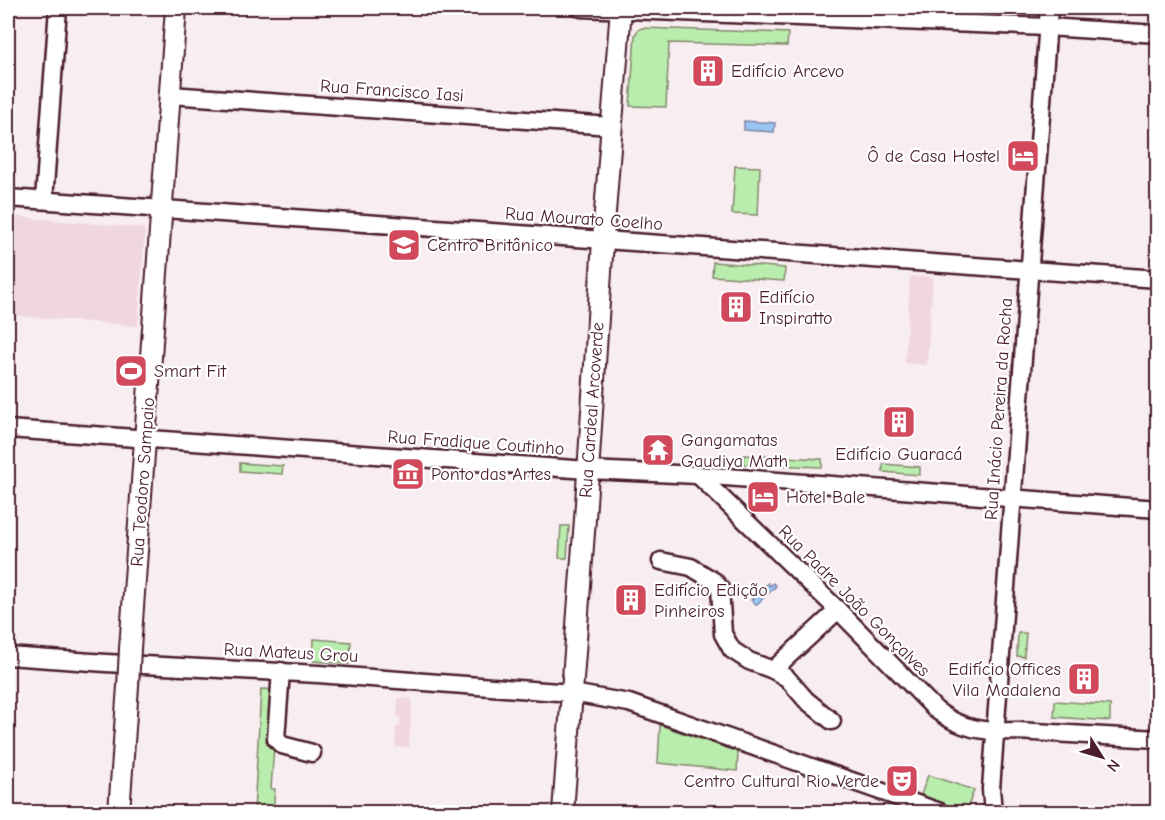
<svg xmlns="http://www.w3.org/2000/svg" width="1165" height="820" viewBox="0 0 1165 820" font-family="'Comic Neue',sans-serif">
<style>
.built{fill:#f0d7df}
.green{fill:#b9edad;stroke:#82866c;stroke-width:1.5}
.water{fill:#9ac6f4;stroke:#7a83a4;stroke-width:1.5}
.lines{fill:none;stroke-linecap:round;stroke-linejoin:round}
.minor-casing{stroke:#4a1f2b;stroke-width:21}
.major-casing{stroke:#4a1f2b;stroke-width:24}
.minor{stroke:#fff;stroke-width:16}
.major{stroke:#fff;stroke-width:20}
.major-bridge-casing{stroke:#4a1f2b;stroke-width:24;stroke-linecap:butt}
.major-bridge{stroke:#fff;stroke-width:20}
.labels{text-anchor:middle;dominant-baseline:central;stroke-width:4.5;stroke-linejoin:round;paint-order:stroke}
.poi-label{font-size:18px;fill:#4a1f2b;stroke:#fff;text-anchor:start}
.street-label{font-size:18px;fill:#4a1f2b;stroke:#fff}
</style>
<rect width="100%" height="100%" fill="#f8edf0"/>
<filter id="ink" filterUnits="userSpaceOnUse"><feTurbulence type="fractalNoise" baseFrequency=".0167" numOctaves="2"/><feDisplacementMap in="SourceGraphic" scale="12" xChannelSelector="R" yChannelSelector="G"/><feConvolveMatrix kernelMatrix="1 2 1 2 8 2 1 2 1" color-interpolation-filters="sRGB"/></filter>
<g filter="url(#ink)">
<!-- built -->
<g class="built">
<path d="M8 216 143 228 145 230 138 326 8 315Z"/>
<path d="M910 276 933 277 927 365 905 363Z"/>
<path d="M398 698 412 699 409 747H395L396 727H400V717H397Z"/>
</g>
<!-- green -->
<g class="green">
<path d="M642 28 788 33 787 46 669 43 666 107 630 106 635 35 638 30Z"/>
<path d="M735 166 760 167 758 215 732 214Z"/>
<path d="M713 262 785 268 784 281 712 276Z"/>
<path d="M744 455 822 459V467L743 464Z"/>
<path d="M240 463 283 466 282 474 240 471Z"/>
<path d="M883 464 920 467V475L883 472Z"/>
<path d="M561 526H569L567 558H559Z"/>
<path d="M1018 633H1026L1024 657 1017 656Z"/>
<path d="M314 639 351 642 349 664 313 661Z"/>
<path d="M261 689 278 690 271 789H275L273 812H254Z"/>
<path d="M1055 701 1110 705V721L1054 717Z"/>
<path d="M660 725 738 752 737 771 658 763Z"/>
<path d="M928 775 974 790 966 812 920 798Z"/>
</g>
<!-- water -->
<g class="water">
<path d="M744 121 775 123 774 132 744 130Z"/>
<path d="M768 583 770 586 773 583 776 586 756 605 751 600Z"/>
</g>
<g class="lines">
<!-- minor casing -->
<g class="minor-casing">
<g id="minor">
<path d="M580 8 1047 27 1158 34"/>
<path d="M170 95 611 126"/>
<path d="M8 198 1158 279"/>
<path d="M44 200 58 8"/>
<path d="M8 429 588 470 698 475 1158 509"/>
<path d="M698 475 838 610 936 710C962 730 984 732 1017 731L1158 739"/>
<path d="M661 561 691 567 714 581 720 588 723 634 732 650 749 661 773 670 838 610"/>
<path d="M8 656 106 663 318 674 572 693 629 703 940 812"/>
<path d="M773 670 787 678 806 700 832 721"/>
<path d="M281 671 276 739 282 745 312 753"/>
<path d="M993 812 991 789 1049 8"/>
</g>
</g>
<!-- major casing -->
<g class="major-casing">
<g id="major">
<path d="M130 649 176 8"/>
<path d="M119 812 128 686"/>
<path d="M563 812 585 519 604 225 621 8"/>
</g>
</g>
<!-- minor -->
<use href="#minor" class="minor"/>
<!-- major -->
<use href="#major" class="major"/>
<!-- major-bridge casing -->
<g class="major-bridge-casing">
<path id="major-bridge" d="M128 686 130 649"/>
</g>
<!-- major-bridge -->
<use href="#major-bridge" class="major-bridge"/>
</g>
</g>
<!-- icons -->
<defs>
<g id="building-square" transform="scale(1.725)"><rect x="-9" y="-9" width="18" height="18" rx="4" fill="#d1495b" stroke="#fff"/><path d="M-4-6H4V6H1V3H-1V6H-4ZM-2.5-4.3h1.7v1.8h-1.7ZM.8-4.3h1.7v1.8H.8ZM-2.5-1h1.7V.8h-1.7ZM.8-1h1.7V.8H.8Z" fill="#fff"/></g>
<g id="hotel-square" transform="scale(1.725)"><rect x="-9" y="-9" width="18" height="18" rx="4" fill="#d1495b" stroke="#fff"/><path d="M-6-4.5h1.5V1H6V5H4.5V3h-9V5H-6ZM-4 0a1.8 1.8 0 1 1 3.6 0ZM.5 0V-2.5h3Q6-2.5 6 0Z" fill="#fff"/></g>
<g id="school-square" transform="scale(1.725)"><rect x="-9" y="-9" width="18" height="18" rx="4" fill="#d1495b" stroke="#fff"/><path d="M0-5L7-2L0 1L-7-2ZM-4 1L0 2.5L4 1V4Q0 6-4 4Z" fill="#fff"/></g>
<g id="stadium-square" transform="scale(1.725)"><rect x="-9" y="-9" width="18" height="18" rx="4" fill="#d1495b" stroke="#fff"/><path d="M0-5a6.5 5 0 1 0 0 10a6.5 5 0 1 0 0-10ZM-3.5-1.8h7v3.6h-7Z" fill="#fff"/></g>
<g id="temple-square" transform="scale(1.725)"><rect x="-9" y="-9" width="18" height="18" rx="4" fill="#d1495b" stroke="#fff"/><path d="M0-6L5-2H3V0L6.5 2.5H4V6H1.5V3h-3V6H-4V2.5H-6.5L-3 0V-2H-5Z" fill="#fff"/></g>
<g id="museum-square" transform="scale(1.725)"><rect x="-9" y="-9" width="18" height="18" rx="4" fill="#d1495b" stroke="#fff"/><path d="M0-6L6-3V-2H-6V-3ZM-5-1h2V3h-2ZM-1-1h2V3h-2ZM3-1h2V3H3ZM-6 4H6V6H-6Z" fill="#fff"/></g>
<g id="theatre-square" transform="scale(1.725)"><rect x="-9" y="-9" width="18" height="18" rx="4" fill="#d1495b" stroke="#fff"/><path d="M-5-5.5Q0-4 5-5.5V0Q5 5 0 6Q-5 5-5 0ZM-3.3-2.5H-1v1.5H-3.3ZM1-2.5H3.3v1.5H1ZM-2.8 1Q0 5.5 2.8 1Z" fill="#fff"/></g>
</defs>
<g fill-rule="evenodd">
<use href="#building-square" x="708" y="71"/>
<use href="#hotel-square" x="1023" y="156"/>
<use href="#school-square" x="404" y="245"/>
<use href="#building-square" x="736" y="307"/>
<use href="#stadium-square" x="131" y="371"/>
<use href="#building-square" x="899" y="422"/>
<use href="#temple-square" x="658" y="450"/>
<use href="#museum-square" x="408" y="474"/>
<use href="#hotel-square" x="763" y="497"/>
<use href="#building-square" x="631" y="600"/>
<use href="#building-square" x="1084" y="679"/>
<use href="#theatre-square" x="902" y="781"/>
</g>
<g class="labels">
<!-- poi labels -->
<g class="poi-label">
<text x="731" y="71">Edifício Arcevo</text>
<text x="1000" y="156" text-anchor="end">Ô de Casa Hostel</text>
<text x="427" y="245">Centro Britânico</text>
<text x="759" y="297">Edifício<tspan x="759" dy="21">Inspiratto</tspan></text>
<text x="154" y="371">Smart Fit</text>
<text x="681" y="440">Gangamatas<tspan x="681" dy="21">Gaudiya Math</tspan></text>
<text x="899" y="454" text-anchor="middle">Edifício Guaracá</text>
<text x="431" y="474">Ponto das Artes</text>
<text x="786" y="497">Hotel Bale</text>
<text x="654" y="590">Edifício Edição<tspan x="654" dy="21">Pinheiros</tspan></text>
<text x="1061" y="669" text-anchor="end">Edifício Offices<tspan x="1061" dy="21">Vila Madalena</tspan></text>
<text x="879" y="781" text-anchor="end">Centro Cultural Rio Verde</text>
</g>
<!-- street labels -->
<g class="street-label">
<text transform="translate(392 91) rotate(4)">Rua Francisco Iasi</text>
<text transform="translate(584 219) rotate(4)">Rua Mourato Coelho</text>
<text transform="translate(999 409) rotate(-86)">Rua Inácio Pereira da Rocha</text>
<text transform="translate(592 410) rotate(-86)">Rua Cardeal Arcoverde</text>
<text transform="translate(476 443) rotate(4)">Rua Fradique Coutinho</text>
<text transform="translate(143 482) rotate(-86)">Rua Teodoro Sampaio</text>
<text transform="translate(854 601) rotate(45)">Rua Padre João Gonçalves</text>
<text transform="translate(291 653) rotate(3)">Rua Mateus Grou</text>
</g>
</g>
<!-- margin -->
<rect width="1165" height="820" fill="none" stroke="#fff" stroke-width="30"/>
<rect x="15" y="15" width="1135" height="790" fill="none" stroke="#4a1f2b" stroke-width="2" filter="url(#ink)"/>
<!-- north arrow -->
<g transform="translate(1102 757) rotate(127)" stroke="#ffffff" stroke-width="4.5" paint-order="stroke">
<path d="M0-4.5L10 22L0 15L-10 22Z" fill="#4a1f2b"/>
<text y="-9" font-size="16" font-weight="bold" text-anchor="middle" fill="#4a1f2b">N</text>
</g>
</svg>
